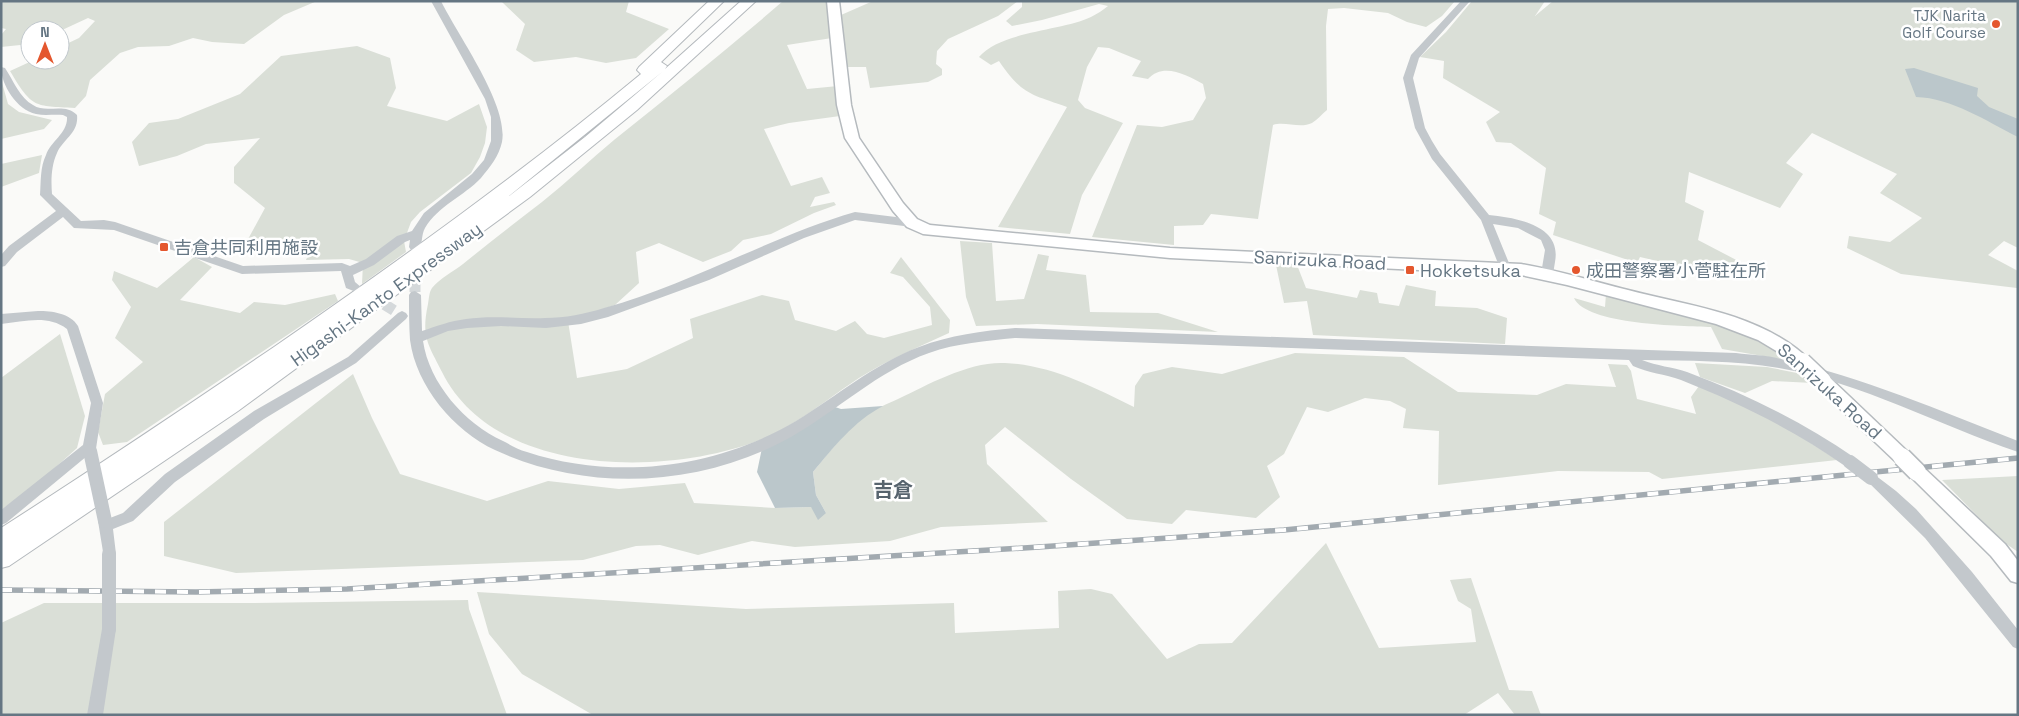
<svg xmlns="http://www.w3.org/2000/svg" width="2019" height="716" viewBox="0 0 2019 716" font-family="'Space Grotesk','Noto Sans JP',sans-serif">
<style>
.green{fill:#dadfd7}
.water{fill:#bbc7cb}
.lines{fill:none;stroke-linecap:round;stroke-linejoin:round}
.minor-tunnel{stroke:#d5d9db;stroke-width:11;stroke-dasharray:11 5;stroke-linecap:butt}
.major-casing{stroke:#b5babe;stroke-width:3}
.highway-casing{stroke:#b4b9bd;stroke-width:2}
.minor{fill:#c3c8cc;fill-rule:evenodd}
.major{fill:#fff;fill-rule:evenodd}
.highway{fill:#fff;fill-rule:evenodd}
.rail-casing{stroke:#a2aab0;stroke-width:5.5}
.rail{stroke:#fff;stroke-width:4;stroke-dasharray:11;stroke-linecap:butt}
.major-bridge-casing{stroke:#b5babe;stroke-width:21;stroke-linecap:butt}
.minor-bridge{stroke:#c3c8cc;stroke-width:14}
.major-bridge{stroke:#fff;stroke-width:18}
.poi-dot{fill:#e4572e;stroke:#fff;stroke-width:2}
.labels{text-anchor:middle;dominant-baseline:central;stroke-width:5;stroke-linejoin:round;paint-order:stroke}
.far-poi-label{font-size:15px;fill:#657683;stroke:#fff;text-anchor:end}
.poi-label{font-size:18px;fill:#657683;stroke:#fff;text-anchor:start}
.street-label{font-size:18px;fill:#657683;stroke:#fff}
.quarter-label{font-size:20px;font-weight:bold;fill:#57646e;stroke:#fff}
</style>
<rect width="100%" height="100%" fill="#fafaf8"/>
<!-- green -->
<g class="green">
<path d="M1 1H317L284 15 244 44 212 42 193 38 169 46 138 47 120 53 90 80 86 96 75 108C34 106 32 108 10 71L34 60H60V47L79 38 95 21 88 18 60 31 30 30V44L1 47V35L6 29 1 28Z"/>
<path d="M501 1H629L626 12 669 29 636 58 606 63 576 57 534 62 516 50 525 24Z"/>
<path d="M783 1H827L832 38 787 45 807 89 838 86 840 116 789 123 764 129 791 186 822 177 830 193 815 197 810 207 834 202 836 205 814 213 771 234 743 240 731 251 703 262 659 243 636 252 639 283 615 305 568 321 577 378 627 369 693 338 690 319 762 295 789 301 795 320 836 331 855 321 867 334 884 338 932 325 930 307 903 277 890 273 901 257 950 320 949 333C918 347 888 360 859 378 827 399 796 426 760 440 665 477 494 477 442 372 428 344 421 337 428 304 429 299 429 292 432 288 439 279 454 271 463 264 489 243 516 222 542 202 567 182 590 160 614 140 671 94 728 49 783 1Z"/>
<path d="M873 1H1018L998 16 948 39 937 51 936 64 942 69V75L928 82 870 88 866 67H847L840 19 841 15Z"/>
<path d="M1022 1H1455L1442 16 1426 27 1407 22 1388 13 1344 8 1328 9 1326 26 1327 110C1322 114 1317 120 1312 123 1300 129 1285 121 1273 125L1258 219 1211 214 1203 225 1174 226V245L1092 237 1137 125 1162 127 1193 120 1206 98 1203 84C1187 75 1163 62 1148 79L1132 76 1141 61 1109 48 1098 47 1087 67 1078 100 1085 108 1123 123 1082 195 1070 234 998 227 1067 107C1031 94 1022 95 999 61L991 65 979 57C1001 31 1062 31 1091 17 1097 14 1103 10 1108 6L1099 4 1042 20 1012 26 1006 21 1022 7Z"/>
<path d="M1472 1H1545L1535 16 1553 1H2018V248L2004 241 1988 255 2018 271 2017 288 1901 274 1847 248 1849 236 1890 242 1922 218 1880 193 1897 174 1812 133 1786 163 1803 174 1780 208 1689 172 1685 202 1704 211 1698 240 1744 264 1736 270 1702 263 1696 270 1640 257 1637 263 1553 235 1556 222 1539 214 1546 168 1511 143 1496 142 1486 122 1500 112 1443 78 1444 61 1420 57 1446 32Z"/>
<path d="M357 46 390 58 396 88 387 106 447 121 479 104 487 127 485 143 480 157 471 173 420 212 411 222 404 241 406 252 362 284 363 263 349 259 306 260 315 240 247 241 265 208 234 183V167L260 138 206 144 177 156 139 166 132 142 149 123 178 119 240 94 281 56Z"/>
<path d="M1 79 8 104 19 112 52 120 44 129 1 139Z"/>
<path d="M42 155 39 173 1 187V164Z"/>
<path d="M960 241 992 243 996 301 1024 299 1038 254 1049 256 1046 270 1086 275 1090 312 1158 313 1218 332 1037 324 976 326 966 297Z"/>
<path d="M194 257 212 267 180 300 240 313 254 302 285 305 335 294 338 301 127 442 103 445 98 432 105 394 143 362 115 338 131 307 112 280 114 271 157 288Z"/>
<path d="M1276 265H1297L1306 288 1357 298 1360 290 1377 293 1379 303 1399 306 1406 285 1436 291 1435 306 1477 308 1507 318 1505 344 1313 335 1307 301 1284 303Z"/>
<path d="M1606 294C1670 311 1737 322 1791 361L1722 349 1711 327C1683 326 1586 325 1574 298L1605 307Z"/>
<path d="M60 334 85 416 77 448 37 484 1 510V378Z"/>
<path d="M1295 353 1404 357 1458 392 1537 395 1566 384 1616 387 1608 364 1627 365 1631 371 1637 399 1696 414 1691 397 1699 386 1766 414 1837 460 1662 479 1649 472 1558 471 1438 485 1439 431 1403 428 1406 409 1390 401 1365 398 1328 412 1307 407 1284 454 1267 466 1280 497 1256 518 1186 510 1172 524 1127 519 1071 479 1005 427 985 445 987 464 1048 522 941 527 890 541 795 547 752 541 698 555 660 545 636 546 583 560 236 573 164 556V522L353 374 372 418 400 474 487 501 548 481 619 489 685 483 694 503 775 508 811 507 826 513 816 495 813 472C829 452 847 430 867 414 876 408 888 404 898 399 929 384 970 361 1005 363 1051 365 1093 387 1134 407L1135 386 1143 374 1172 367 1222 374Z"/>
<path d="M1695 363 1767 367 1802 374 1813 383 1772 381 1745 393 1700 377Z"/>
<path d="M2018 476V552L2002 541 1942 480Z"/>
<path d="M1326 543 1379 648 1476 642 1471 609 1458 601 1450 580 1471 578 1509 690 1532 691 1541 715H1515L1498 693 1464 715H593L522 674 489 634 477 592 746 609 954 603 955 633 1059 628 1058 591 1091 589 1112 594 1167 659 1199 644 1232 643Z"/>
<path d="M468 600 469 609 507 715H1V623L44 603H254Z"/>
</g>
<!-- water -->
<g class="water">
<path d="M1914 68 1978 88 1977 96 1989 107 2018 119V137C1986 121 1952 98 1916 97L1905 69Z"/>
<path d="M883 406C854 421 833 448 813 472L816 495 826 513 818 520 811 507 775 508 757 472 762 448 835 407 841 409Z"/>
</g>
<g class="lines">
<!-- minor-tunnel -->
<g class="minor-tunnel">
<path d="M415 265V295"/>
<path d="M371 296 395 311"/>
</g>
<!-- major casing -->
<g class="major-casing">
<g id="major">
<path d="M827 1H839L851 105 859 138 903 203 917 219 930 225 1170 248 1521 264C1557 270 1592 281 1628 290 1685 305 1749 312 1797 349 1802 353 1807 356 1810 362L1808 366 1802 368 1796 366 1778 352 1758 340 1716 324 1567 285 1521 275 1170 258 923 234 907 227 893 211 845 138 837 105Z"/>
<path d="M1822 374 1828 376 1908 452 1911 457 1908 462 1902 464 1896 462 1816 386 1814 381 1816 376Z"/>
<path d="M1917 465 1923 467 2005 544 2018 561V583L2011 581 1991 556 1911 477 1908 472 1911 467Z"/>
</g>
</g>
<!-- highway casing -->
<g class="highway-casing">
<path id="highway" d="M709 1H724L661 62 667 66 665 69 741 1H756L637 110 530 197 238 411 9 566 1 568V528C93 469 184 408 274 347 400 260 524 171 641 74L637 70 639 67ZM662 72 585 137 504 200Z"/>
</g>
<!-- minor -->
<g class="minor">
<path d="M431 1H441C458 36 509 105 502 142 499 156 490 167 481 178 464 196 438 206 425 228 421 235 423 243 419 250H411L409 247 410 240 405 242 374 265 353 275 355 282 362 288 360 291 356 292 346 288 341 271 242 274 114 230 74 228 63 217 17 252 5 266 1 267V255L9 246 56 211 40 195C41 182 40 167 46 155 51 141 68 133 67 117L63 115C54 114 45 116 36 114 17 110 1 85 1 67L5 68C13 80 20 98 33 105 46 114 65 102 77 115 79 133 63 139 57 153 51 166 51 181 52 194L81 221 104 220 115 222 243 266 342 263 350 266 366 259 397 236 412 231 424 213 472 174 484 160 491 141V117L485 99Z"/>
<path d="M1461 1H1470L1419 58 1413 78 1425 128 1432 141 1440 154 1489 215C1517 218 1562 225 1555 262 1554 267 1554 272 1551 277L1547 278 1541 274 1545 250 1541 240 1518 228 1493 224 1511 268 1509 271H1501L1481 220 1432 159 1415 128 1403 78 1411 55Z"/>
<path d="M855 212 912 219 918 223 912 227 855 220 804 238 709 280 608 317 581 324 546 328 501 326 467 328 448 331 423 341C429 383 465 424 503 441 511 445 518 450 527 452 615 481 717 468 796 421 837 396 874 364 919 347 950 335 982 331 1015 328L1736 353C1751 355 1767 355 1781 359 1863 377 1940 411 2018 441V452C1938 425 1862 383 1779 368 1734 360 1688 361 1642 360 1657 366 1672 367 1687 372 1746 394 1803 422 1855 458L1857 462 1855 466 1850 468 1845 466C1794 430 1739 403 1681 380 1665 374 1648 373 1633 366L1629 360 1015 338C986 341 957 343 929 353 878 371 838 410 791 437 701 487 588 493 495 450 454 431 416 386 410 340 409 326 409 310 409 295L411 292 415 291 421 295 422 331C437 326 450 321 466 319 492 315 518 319 545 318 565 318 585 314 604 308 691 284 769 237 855 212Z"/>
<path d="M38 311C52 311 70 313 78 326L103 403 95 455 87 456 6 523 1 525V510L83 445 91 403 67 329C47 314 24 322 1 324V314Z"/>
<path d="M402 311 406 313 408 316 406 319 356 363 264 419 175 482 133 521 113 529 116 554 114 558 109 560 104 558 98 521 100 517 105 515 110 518 123 513 165 474 254 411 348 357 398 313Z"/>
<path d="M1871 472 1896 491 1916 509 1972 572 2018 630V649L2013 647 1925 538 1864 478 1866 474Z"/>
<path d="M109 622 114 624 116 629 103 715H87L102 629 104 624Z"/>
</g>
<!-- major -->
<use href="#major" class="major"/>
<!-- highway -->
<use href="#highway" class="highway"/>
<!-- rail casing -->
<g class="rail-casing">
<path id="rail" d="M1 590 196 592 347 589 1039 547 1284 530 2018 458"/>
</g>
<!-- rail -->
<use href="#rail" class="rail"/>
<!-- major-bridge casing -->
<g class="major-bridge-casing">
<g id="major-bridge">
<path d="M1802 362 1822 381"/>
<path d="M1902 457 1917 472"/>
</g>
</g>
<!-- minor-bridge -->
<g class="minor-bridge">
<path d="M90 451 105 521"/>
<path d="M1850 462 1871 478"/>
<path d="M109 554V629"/>
</g>
<!-- major-bridge -->
<use href="#major-bridge" class="major-bridge"/>
</g>
<!-- markers -->
<g class="poi-dot">
<circle cx="1996" cy="24" r="5"/>
<rect x="159" y="242" width="10" height="10" rx="2.5"/>
<rect x="1405" y="265" width="10" height="10" rx="2.5"/>
<circle cx="1576" cy="270" r="5"/>
</g>
<g class="labels">
<!-- far-poi labels -->
<g class="far-poi-label">
<text x="1986" y="15">TJK Narita<tspan x="1986" dy="17">Golf Course</tspan></text>
</g>
<!-- poi labels -->
<g class="poi-label">
<text x="174" y="247">吉倉共同利用施設</text>
<text x="1420" y="270">Hokketsuka</text>
<text x="1586" y="270">成田警察署小菅駐在所</text>
</g>
<!-- street labels -->
<g class="street-label">
<text transform="translate(1320 260) rotate(3)">Sanrizuka Road</text>
<text transform="translate(386 294) rotate(-36)">Higashi-Kanto Expressway</text>
<text transform="translate(1830 391) rotate(42)">Sanrizuka Road</text>
</g>
<!-- quarter labels -->
<g class="quarter-label">
<text x="893" y="490">吉倉</text>
</g>
</g>
<!-- border -->
<rect width="2019" height="716" fill="none" stroke="#657683" stroke-width="5"/>
<!-- north arrow -->
<g transform="translate(45 45)"><circle r="24" fill="#ffffff" stroke="#c1c8cd"/>
<path d="M0-4L9 19L0 12L-9 19Z" fill="#e4572e"/>
<text y="-8" font-size="14" font-weight="bold" text-anchor="middle" fill="#657683">N</text>
</g>
</svg>
